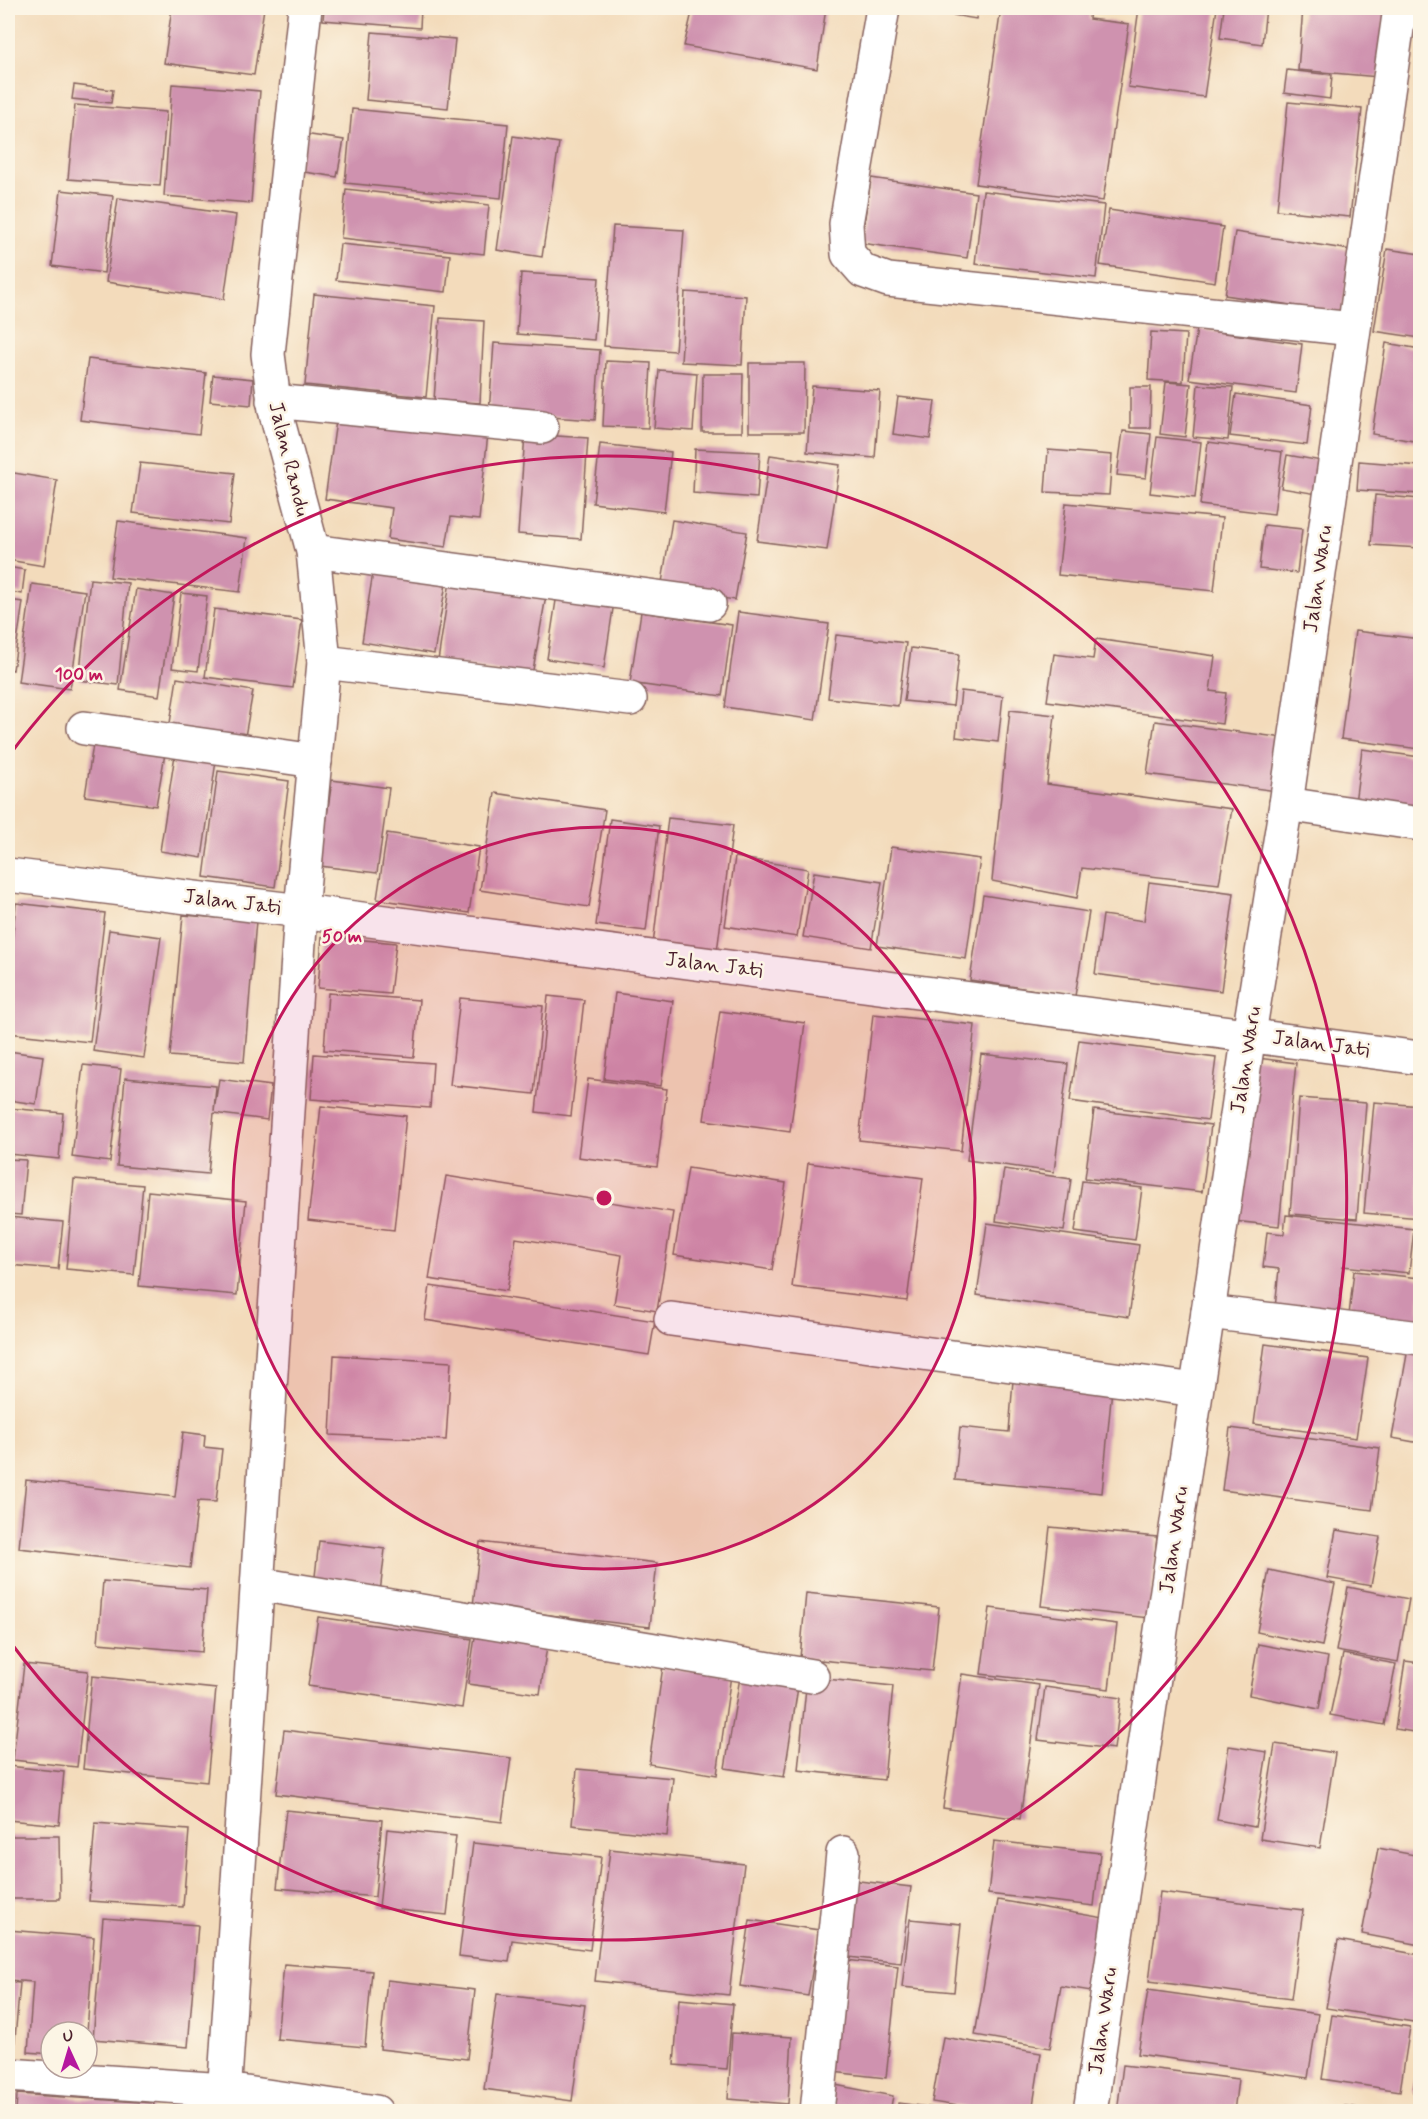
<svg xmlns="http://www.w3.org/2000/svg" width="1428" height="2119" viewBox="0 0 1428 2119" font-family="Mynerve,sans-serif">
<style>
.building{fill:#cf92af}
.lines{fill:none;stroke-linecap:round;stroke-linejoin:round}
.minor-casing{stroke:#85615d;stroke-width:36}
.minor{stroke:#fff;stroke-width:33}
.ring{fill:none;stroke:#c2185b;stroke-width:3}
.labels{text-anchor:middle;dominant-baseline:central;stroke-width:5;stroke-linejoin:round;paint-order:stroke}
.street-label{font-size:21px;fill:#4a1f2b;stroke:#fcf5e5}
.centre{fill:#c2185b;stroke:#fcf5e5;stroke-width:3}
.ring-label{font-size:18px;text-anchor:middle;font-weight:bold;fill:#c2185b;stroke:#fcf5e5;stroke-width:5;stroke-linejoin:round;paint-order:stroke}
</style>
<rect width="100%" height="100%" fill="#fcf5e5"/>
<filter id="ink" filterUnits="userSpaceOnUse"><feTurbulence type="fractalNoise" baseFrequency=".0167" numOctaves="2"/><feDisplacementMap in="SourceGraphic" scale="12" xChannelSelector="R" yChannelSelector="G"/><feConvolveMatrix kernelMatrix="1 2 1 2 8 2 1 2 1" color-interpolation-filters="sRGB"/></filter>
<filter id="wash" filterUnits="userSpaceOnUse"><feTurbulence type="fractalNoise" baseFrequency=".008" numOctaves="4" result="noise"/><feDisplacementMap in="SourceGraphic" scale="24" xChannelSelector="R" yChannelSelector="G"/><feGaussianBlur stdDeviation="1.35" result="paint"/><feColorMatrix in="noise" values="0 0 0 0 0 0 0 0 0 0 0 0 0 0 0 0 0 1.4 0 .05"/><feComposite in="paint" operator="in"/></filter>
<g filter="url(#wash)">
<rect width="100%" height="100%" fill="#f3dbbb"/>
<g id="blocks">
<!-- building -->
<g class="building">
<path d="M172 8H264L254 75 164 63Z"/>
<path d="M324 8H421L420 28 323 20Z"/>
<path d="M693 8H826L817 69 684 46Z"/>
<path d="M912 8H978L976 19Z"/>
<path d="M1001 8H1090L1089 19 1129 24 1103 201 976 184Z"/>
<path d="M1139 8H1217L1204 97 1128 87Z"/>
<path d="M1224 8H1266L1262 44 1220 38Z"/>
<path d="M1303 8H1386L1379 77 1298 70Z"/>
<path d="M372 32 455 39 448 108 366 100Z"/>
<path d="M1287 70 1332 75 1330 99 1284 93Z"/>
<path d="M172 84 260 91 251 203 164 196Z"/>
<path d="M74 85 113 90 111 103 72 99Z"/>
<path d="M1288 102 1362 109 1350 217 1277 210Z"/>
<path d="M75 105 166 112 160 186 68 179Z"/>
<path d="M352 109 508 124 501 198 345 183Z"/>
<path d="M304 134 344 140 337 177 298 171Z"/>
<path d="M513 136 559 143 542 257 497 250Z"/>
<path d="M871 178 976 193 967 258 861 243Z"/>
<path d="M346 189 489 205 484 254 341 238Z"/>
<path d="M61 190 113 196 104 273 52 266Z"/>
<path d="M983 191 1104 205 1096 278 975 264Z"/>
<path d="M118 198 236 215 224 299 106 282Z"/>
<path d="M1109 210 1223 227 1215 282 1100 265Z"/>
<path d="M613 226 684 230 675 351 604 346Z"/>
<path d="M1235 232 1351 250 1342 313 1225 295Z"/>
<path d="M340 244 450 255 446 292 336 280Z"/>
<path d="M1387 249 1420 254V338L1374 331Z"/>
<path d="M521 273 599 278 594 340 517 334Z"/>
<path d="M685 292 746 296 742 365 681 362Z"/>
<path d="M314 294 435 306 426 397 305 385Z"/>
<path d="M440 318 484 321 480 403 434 400Z"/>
<path d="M1197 329 1302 344 1296 393 1189 379Z"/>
<path d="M1151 332 1186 334 1183 382 1148 380Z"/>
<path d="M494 343 600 350 595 420 489 413Z"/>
<path d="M1386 343 1420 349V442L1372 434Z"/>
<path d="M8 349H12L9 374H8Z"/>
<path d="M88 359 206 373 199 434 80 420Z"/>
<path d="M606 361 651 363 648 428 603 426Z"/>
<path d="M749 363H805L804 432H749Z"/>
<path d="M659 370 697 373 693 431 654 428Z"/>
<path d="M703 374H743L742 432H702Z"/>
<path d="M213 375 253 379 251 405 210 401Z"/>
<path d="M1166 382 1191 384 1185 437 1160 434Z"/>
<path d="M1198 385 1233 387 1228 440 1193 437Z"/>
<path d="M812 386 880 391 875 458 807 452Z"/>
<path d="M1130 387H1151L1150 428H1130Z"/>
<path d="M1236 394 1312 405 1307 445 1230 436Z"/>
<path d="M898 397 935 401 930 439 893 434Z"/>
<path d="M337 414 488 433 479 520 451 517 446 547 388 539 392 508 325 499Z"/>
<path d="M1123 431 1151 434 1146 478 1117 475Z"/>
<path d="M525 434 588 438 581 539 518 534Z"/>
<path d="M1157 437 1201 442 1195 498 1150 493Z"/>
<path d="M1208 442 1282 452 1274 514 1200 505Z"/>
<path d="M600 444 671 452 664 512 593 503Z"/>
<path d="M695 449 760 452 757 498 693 493Z"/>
<path d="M1048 450 1112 455 1109 495 1045 492Z"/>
<path d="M770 455 840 465 827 550 757 541Z"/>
<path d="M1287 455 1322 461 1317 494 1281 488Z"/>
<path d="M1359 461 1420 466V494L1357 490Z"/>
<path d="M140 463 235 473 229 524 133 513Z"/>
<path d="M8 472 57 480 44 566 8 560Z"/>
<path d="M1375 495 1420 499V548L1371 545Z"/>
<path d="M1066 503 1222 518 1214 591 1058 575Z"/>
<path d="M672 520 747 532 735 600 661 589Z"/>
<path d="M118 521 247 538 240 592 110 577Z"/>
<path d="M1264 525 1302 529 1297 573 1259 569Z"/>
<path d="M374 566 447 578 434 654 362 642Z"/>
<path d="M8 567 25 570 22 594 8 592Z"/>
<path d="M90 579 128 583 118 685 79 680Z"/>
<path d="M450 581 546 596 532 676 438 661Z"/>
<path d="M32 584 85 591 70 689 18 682Z"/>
<path d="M136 589 174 595 159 696 120 690Z"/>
<path d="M181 593 207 596 198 671 172 668Z"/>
<path d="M557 594 614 602 604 668 547 659Z"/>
<path d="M8 600 23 602 13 670 8 669Z"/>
<path d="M214 609 302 620 293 688 205 677Z"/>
<path d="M641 612 732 625 722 696 630 683Z"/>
<path d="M738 612 829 624 815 720 725 707Z"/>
<path d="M1355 631 1420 639V749L1341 739Z"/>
<path d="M836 635 906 643 898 706 828 698Z"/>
<path d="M1096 639 1215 656 1210 691 1226 693 1222 724 1047 701 1054 654 1093 659Z"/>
<path d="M911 648 959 654 953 706 904 701Z"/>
<path d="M177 678 253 691 243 748 168 736Z"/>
<path d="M961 691 1003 696 998 742 956 737Z"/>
<path d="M1010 710 1055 715 1047 784 1232 809 1219 884 1082 868 1077 898 992 881Z"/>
<path d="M1155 721 1284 738 1277 791 1147 774Z"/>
<path d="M95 732 167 742 156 806 85 796Z"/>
<path d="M177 742 218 747 202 858 160 851Z"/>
<path d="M1362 749 1420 757V811L1355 803Z"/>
<path d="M218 771 289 781 275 887 204 877Z"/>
<path d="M332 780 389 788 377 873 320 866Z"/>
<path d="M495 793 605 810 589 907 480 890Z"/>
<path d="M668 818 733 825 717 952 653 945Z"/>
<path d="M610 819 659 826 646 931 596 925Z"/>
<path d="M387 833 479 847 469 913 377 899Z"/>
<path d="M891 847 980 859 966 959 877 946Z"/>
<path d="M735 857 808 869 797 937 725 926Z"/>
<path d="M814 872 882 882 871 948 803 937Z"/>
<path d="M1149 882 1234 893 1221 991 1095 974 1103 915 1144 921Z"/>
<path d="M983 895 1089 912 1075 996 970 980Z"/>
<path d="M16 903 105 913 90 1042 8 1033V980Z"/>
<path d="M183 915 256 921 244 1062 170 1056Z"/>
<path d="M109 930 161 937 144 1058 93 1051Z"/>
<path d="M322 936 396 943 390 994 318 988Z"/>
<path d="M328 993 419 1000 414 1057 324 1050Z"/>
<path d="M615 993 673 1001 661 1086 604 1079Z"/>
<path d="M548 996 584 1000 571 1116 536 1112Z"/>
<path d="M460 998 543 1006 534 1094 450 1085Z"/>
<path d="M720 1011 805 1023 790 1132 704 1120Z"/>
<path d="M873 1014 975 1025 961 1151 859 1140Z"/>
<path d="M1079 1040 1216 1058 1208 1120 1070 1101Z"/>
<path d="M8 1051 43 1056 36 1104 8 1100Z"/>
<path d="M314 1054 433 1063 430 1108 311 1099Z"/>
<path d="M981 1054 1068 1064 1054 1172 967 1160Z"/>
<path d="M1250 1057 1296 1063 1279 1226 1234 1221Z"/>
<path d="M83 1065 121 1069 110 1162 72 1157Z"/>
<path d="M125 1078 216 1086 214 1111 219 1079 271 1086 267 1120 214 1113 208 1174 117 1166Z"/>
<path d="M588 1079 667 1089 657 1167 578 1157Z"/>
<path d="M1299 1098 1366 1103 1357 1219 1290 1214Z"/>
<path d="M1374 1102 1420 1106V1218L1364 1213Z"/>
<path d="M321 1106 406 1116 394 1230 308 1220Z"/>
<path d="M8 1108 63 1113 59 1159 8 1154Z"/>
<path d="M1094 1110 1211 1125 1202 1192 1085 1178Z"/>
<path d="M8 1159 26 1160 21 1215 8 1214Z"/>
<path d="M808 1163 923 1178 907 1301 792 1287Z"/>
<path d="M688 1168 786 1183 772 1270 674 1255Z"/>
<path d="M1004 1169 1071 1179 1064 1231 996 1221Z"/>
<path d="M446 1176 673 1212 657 1311 614 1304 622 1255 516 1238 507 1291 429 1279Z"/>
<path d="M74 1179 143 1185 134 1275 66 1269Z"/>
<path d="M1082 1181 1142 1188 1135 1240 1075 1232Z"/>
<path d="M148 1191 246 1201 237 1295 139 1286Z"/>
<path d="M1286 1215 1414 1229 1409 1273 1343 1266 1339 1315 1275 1308 1279 1269 1263 1267 1267 1232 1284 1234Z"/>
<path d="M8 1217 63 1222 58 1269 8 1265Z"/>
<path d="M987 1223 1139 1245 1129 1317 977 1295Z"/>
<path d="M1354 1271 1420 1278V1322L1349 1315Z"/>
<path d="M430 1286 655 1321 649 1355 425 1320Z"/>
<path d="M1409 1343 1420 1345V1443L1392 1438Z"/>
<path d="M1265 1344 1368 1358 1356 1438 1254 1424Z"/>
<path d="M334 1355 451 1362 446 1440 330 1435Z"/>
<path d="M1013 1380 1112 1389 1102 1493 955 1480 960 1427 1009 1432Z"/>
<path d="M1230 1428 1380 1448 1372 1510 1222 1490Z"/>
<path d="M183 1432 205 1435 204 1447 222 1449 216 1502 198 1501 190 1568 19 1548 26 1480 175 1497Z"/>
<path d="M1050 1527 1157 1537 1149 1618 1041 1606Z"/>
<path d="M1336 1530 1380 1537 1371 1586 1327 1578Z"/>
<path d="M319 1541 385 1549 380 1593 314 1585Z"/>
<path d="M480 1542 657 1563 650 1627 473 1606Z"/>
<path d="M1269 1570 1335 1584 1322 1646 1257 1632Z"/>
<path d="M103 1581 207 1590 202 1652 98 1643Z"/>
<path d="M1348 1587 1409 1599 1398 1662 1336 1651Z"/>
<path d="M806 1593 939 1607 932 1671 800 1658Z"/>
<path d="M990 1608 1117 1624 1109 1689 981 1674Z"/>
<path d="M318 1617 472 1639 462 1708 308 1686Z"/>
<path d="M475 1637 547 1646 540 1694 468 1684Z"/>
<path d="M1258 1644 1328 1657 1319 1709 1249 1695Z"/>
<path d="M1343 1654 1396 1664 1384 1725 1330 1715Z"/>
<path d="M1405 1661 1420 1663V1733L1395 1729Z"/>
<path d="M24 1664 88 1671 77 1767 13 1760Z"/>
<path d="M663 1666 731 1675 717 1775 649 1764Z"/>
<path d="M962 1674 1039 1685 1020 1819 943 1808Z"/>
<path d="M92 1676 216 1689 207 1782 83 1769Z"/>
<path d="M740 1677 798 1687 784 1777 725 1768Z"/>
<path d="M807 1677 893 1686 884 1780 798 1770Z"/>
<path d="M1045 1687 1121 1698 1114 1749 1038 1740Z"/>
<path d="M284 1730 511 1758 502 1822 276 1794Z"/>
<path d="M1275 1744 1335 1753 1320 1848 1260 1839Z"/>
<path d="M1229 1746 1267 1752 1255 1827 1217 1820Z"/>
<path d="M8 1766 64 1772 59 1825 8 1820Z"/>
<path d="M577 1769 673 1778 667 1836 572 1825Z"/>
<path d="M286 1810 382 1820 375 1897 277 1888Z"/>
<path d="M95 1823 189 1830 183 1907 89 1901Z"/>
<path d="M387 1829 456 1836 447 1915 379 1908Z"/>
<path d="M8 1836H59L60 1899H8Z"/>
<path d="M994 1841 1100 1853 1094 1906 988 1894Z"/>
<path d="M473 1843 601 1857 590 1950 512 1940 509 1962 459 1956Z"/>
<path d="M1378 1848 1420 1856V1945L1362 1934Z"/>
<path d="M610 1849 744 1864 729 1995 595 1981Z"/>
<path d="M850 1880 911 1887 901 1963 840 1956Z"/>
<path d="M1160 1892 1303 1910 1291 1999 1149 1981Z"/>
<path d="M998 1900 1116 1920 1103 1993 1061 1986 1050 2048 975 2035Z"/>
<path d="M103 1918 198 1925 188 2047 93 2039Z"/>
<path d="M910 1919 961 1924 954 1992 902 1987Z"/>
<path d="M750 1920 819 1930 808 1996 740 1986Z"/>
<path d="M8 1930 94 1937 87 2032H51V2054L28 2052 33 1982 8 1980Z"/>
<path d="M1338 1940 1420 1955V2023L1326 2008Z"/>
<path d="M837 1959 898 1966 886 2078 824 2071Z"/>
<path d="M284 1964 372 1971 365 2047 277 2039Z"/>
<path d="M387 1980 475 1990 467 2059 380 2049Z"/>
<path d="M8 1982 20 1983 14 2049H8Z"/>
<path d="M1148 1990 1318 2014 1308 2078 1138 2054Z"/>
<path d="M497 1994 585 2005 572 2101 484 2089Z"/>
<path d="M679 1999 733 2004 727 2069 674 2065Z"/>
<path d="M1332 2015 1410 2027 1400 2091 1322 2079Z"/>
<path d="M732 2033 792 2037 788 2104 728 2099Z"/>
<path d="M943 2037 1041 2053 1032 2112H995L932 2102Z"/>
<path d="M1419 2049 1420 2050V2093L1413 2092Z"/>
<path d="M1123 2065 1238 2079 1234 2112H1117Z"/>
<path d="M830 2084 893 2096 890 2112H825Z"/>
<path d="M17 2094 154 2103 153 2112H16Z"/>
<path d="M8 2096H14L13 2112H8Z"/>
<path d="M898 2103 949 2110V2112H897Z"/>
<path d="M1345 2106 1372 2110V2112H1344Z"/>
</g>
</g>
</g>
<g filter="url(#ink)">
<use href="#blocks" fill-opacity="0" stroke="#85615d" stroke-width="1.5"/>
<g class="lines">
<!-- minor casing -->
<g class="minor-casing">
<g id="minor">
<path d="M883 8 846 224 848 254 863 271 888 280 1353 329"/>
<path d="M273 401 542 427"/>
<path d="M313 551 709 604"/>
<path d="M324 662 630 699"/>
<path d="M84 728 315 761"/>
<path d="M1286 804 1420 824"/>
<path d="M8 875 301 911 1420 1058"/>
<path d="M1208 1312 1420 1338"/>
<path d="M671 1319 1196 1390"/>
<path d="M258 1584 812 1676"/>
<path d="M8 2075 225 2090 376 2112"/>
<path d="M223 2112 301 911 324 662 313 551 275 410 268 354 305 8"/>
<path d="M817 2112 843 1853"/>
<path d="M1090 2112 1249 1034 1286 804 1400 8"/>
</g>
</g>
<!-- minor -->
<use href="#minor" class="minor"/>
</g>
</g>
<!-- distance rings -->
<circle cx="604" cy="1198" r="371" fill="#c2185b" fill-opacity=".12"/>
<g class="ring">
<circle cx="604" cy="1198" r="371"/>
<path d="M8 757A742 742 0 1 1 8 1639"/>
</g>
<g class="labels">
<!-- street labels -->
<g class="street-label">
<text transform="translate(289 459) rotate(76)">Jalan Randu</text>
<text transform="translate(1318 579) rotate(-82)">Jalan Waru</text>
<text transform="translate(232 902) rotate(7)">Jalan Jati</text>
<text transform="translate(714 965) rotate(7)">Jalan Jati</text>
<text transform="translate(1321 1044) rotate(8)">Jalan Jati</text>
<text transform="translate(1246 1060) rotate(-81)">Jalan Waru</text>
<text transform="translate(1174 1540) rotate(-82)">Jalan Waru</text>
<text transform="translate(1103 2021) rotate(-82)">Jalan Waru</text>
</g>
</g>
<circle cx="604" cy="1198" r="9" class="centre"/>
<g class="ring-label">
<text x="79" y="680">100 m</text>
<text x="342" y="942">50 m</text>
</g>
<!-- margin -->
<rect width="1428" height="2119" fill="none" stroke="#fcf5e5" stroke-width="30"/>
<!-- north arrow -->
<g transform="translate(69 2050) rotate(356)"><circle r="28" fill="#fcf5e5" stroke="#b59f9b" stroke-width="1.5"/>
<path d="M0-4.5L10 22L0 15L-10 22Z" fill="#b5179e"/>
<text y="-9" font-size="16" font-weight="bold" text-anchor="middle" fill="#4a1f2b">U</text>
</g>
</svg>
